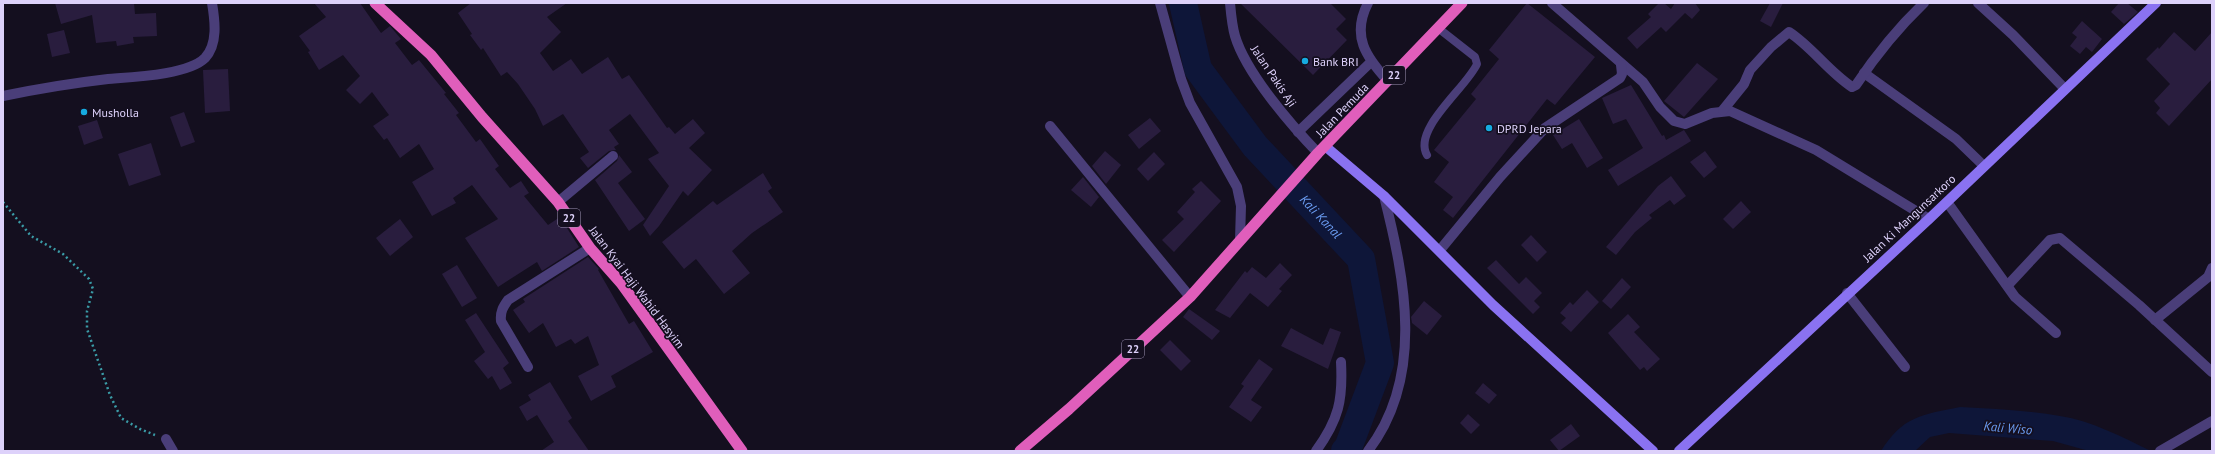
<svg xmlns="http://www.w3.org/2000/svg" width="2215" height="454" viewBox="0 0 2215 454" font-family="'PT Sans',sans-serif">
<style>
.water{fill:#0e1639}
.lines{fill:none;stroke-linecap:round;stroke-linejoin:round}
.river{stroke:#0e1639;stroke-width:28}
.building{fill:#291d3e}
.path{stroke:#3a9ba6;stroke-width:2.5;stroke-dasharray:2 3;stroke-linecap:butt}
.service{stroke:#4a3e79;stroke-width:8}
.minor{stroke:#4a3e79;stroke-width:10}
.tertiary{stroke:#4a3e79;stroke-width:10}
.secondary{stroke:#8a72f1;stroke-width:10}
.trunk{stroke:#e05ebb;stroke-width:11}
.poi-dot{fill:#16abe1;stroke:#140f1f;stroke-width:1.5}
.labels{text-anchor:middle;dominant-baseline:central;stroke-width:3.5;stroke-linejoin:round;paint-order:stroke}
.shield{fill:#140f1f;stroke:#a197b8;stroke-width:1}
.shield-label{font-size:11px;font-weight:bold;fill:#ddd1fa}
.poi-label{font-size:12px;fill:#ddd1fa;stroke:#140f1f;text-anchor:start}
.street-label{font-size:12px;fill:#ddd1fa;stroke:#140f1f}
.water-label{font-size:13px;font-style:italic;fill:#6a9bf0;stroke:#140f1f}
</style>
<rect width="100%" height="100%" fill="#140f1f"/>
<!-- water -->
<path class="water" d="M1960 407C1993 409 2027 410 2060 416 2092 421 2122 437 2151 451H2089L2053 441 1949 433 1930 437 1915 451H1881C1903 416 1921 415 1960 407Z"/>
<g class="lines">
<!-- river -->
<path class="river" id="s1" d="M1183 3 1198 69 1255 146 1361 259 1380 363 1348 448 1345 451"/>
</g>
<!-- building -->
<g class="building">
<path d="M55 3H134L135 14 156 13 157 36 133 37 134 43 117 46 116 41 96 43 92 15 61 24Z"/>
<path d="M314 3H360L381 33 390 26 401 39 395 43 412 65 419 60 446 93 444 94 459 113 456 115 476 142 480 139 499 166 495 169 510 188 521 181 529 193 524 196 548 225 560 217 579 247 542 271 537 262 498 287 465 238 498 219 472 185 453 198 456 203 432 216 412 182 434 169 419 144 400 158 387 138 384 140 373 126 389 115 372 92 360 104 346 90 360 76 343 55 319 70 308 52 310 51 299 36 326 17Z"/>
<path d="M471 3H567L547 17 561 32 540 53 553 71 571 59 582 74 608 57 622 79 629 75 667 128 669 127 675 134 693 119 705 133 689 148 712 170 688 196 683 191 659 226 650 236 643 225 669 186 648 159 659 153 630 114 609 130 619 144 614 147 616 150 609 151 588 168 580 158 589 152 563 114 543 126 535 109 518 84 507 72 501 76 483 48 481 50 470 35 472 34 458 13Z"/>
<path d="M1240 3H1330L1346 19 1336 29 1347 40 1313 75Z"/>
<path d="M1527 3 1595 57 1555 105 1547 99 1453 218 1443 210 1453 197 1434 182 1449 162 1434 150 1476 99 1471 94 1499 59 1489 50Z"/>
<path d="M1659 3H1664L1671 9 1675 3H1695L1700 10 1692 19 1685 13 1666 32 1661 27 1637 49 1627 38 1651 17 1648 14Z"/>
<path d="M1770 3H1783L1771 27 1760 21Z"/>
<path d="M2119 3H2127L2138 12 2124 24 2111 12Z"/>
<path d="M2082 21 2102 39 2092 52 2086 47 2080 54 2070 46 2077 37 2072 33Z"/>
<path d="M64 30 70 53 52 57 47 34Z"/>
<path d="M2174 32 2195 51 2212 32V79L2169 126 2156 113 2160 108 2154 101 2170 84 2146 59 2158 47 2159 49Z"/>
<path d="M1697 63 1718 79 1684 117 1664 101Z"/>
<path d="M228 69 230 111 205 113 203 70Z"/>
<path d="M1631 85 1662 136 1664 135 1666 140 1684 130 1691 141 1618 186 1608 170 1643 148 1626 119 1613 124 1602 98Z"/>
<path d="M184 112 195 142 181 147 170 117Z"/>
<path d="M1150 118 1161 131 1139 149 1128 135Z"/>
<path d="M1579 119 1603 158 1587 168 1572 143 1562 149 1553 135Z"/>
<path d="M97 120 103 138 84 145 78 126Z"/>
<path d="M151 143 161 175 129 186 118 154Z"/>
<path d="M1105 151 1121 165 1106 184 1092 166Z"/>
<path d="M1705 151 1717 167 1704 178 1690 162Z"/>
<path d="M1154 152 1165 164 1148 181 1137 169Z"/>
<path d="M619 155 632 172 618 183 645 219 629 231 595 180 617 161Z"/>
<path d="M763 173 772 188 768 191 783 212 752 233 732 251 750 273 724 294 696 259 684 269 662 242 713 201 717 205Z"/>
<path d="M1671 176 1686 196 1674 205 1670 200 1649 215 1652 218 1635 232 1616 255 1606 247 1658 186Z"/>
<path d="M1083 177 1099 197 1091 207 1071 190Z"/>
<path d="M1201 181 1221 201 1174 252 1162 240 1184 219 1177 212 1195 192 1192 189Z"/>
<path d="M1741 201 1751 212 1733 229 1723 219Z"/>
<path d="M400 219 413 237 390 256 376 238Z"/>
<path d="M1531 235 1547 252 1537 262 1521 245Z"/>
<path d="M588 257 599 269 598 270 629 324 634 321 653 352 611 376 616 387 591 401 578 376 599 365 588 336 575 344 571 339 556 347 543 323 529 333 513 310 525 302 523 299Z"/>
<path d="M1496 260 1519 284 1526 277 1542 293 1534 301 1540 307 1533 314 1487 268Z"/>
<path d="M1280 263 1292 275 1279 289 1282 291 1268 307 1250 293 1230 318 1215 310 1245 271 1247 273 1252 267 1266 278Z"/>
<path d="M457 265 477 298 462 307 442 274Z"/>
<path d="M1622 278 1631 287 1611 309 1602 301Z"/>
<path d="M1587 290 1599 302 1571 332 1561 323 1566 318 1560 313 1570 302 1573 305Z"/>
<path d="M1424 301 1442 316 1427 335 1412 323 1411 317Z"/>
<path d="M1189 309 1220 331 1212 340 1183 317Z"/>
<path d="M476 313 509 363 503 368 512 383 500 390 492 376 488 379 474 361 485 352 465 320Z"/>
<path d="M1628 314 1640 327 1634 332 1660 359 1647 371 1644 367 1640 370 1608 333Z"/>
<path d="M1291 328 1323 345 1330 328 1341 332 1328 369 1281 346Z"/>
<path d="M1170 340 1191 361 1181 371 1160 350Z"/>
<path d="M1259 359 1273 369 1251 400 1262 407 1251 422 1229 407 1244 386 1241 384Z"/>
<path d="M550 382 572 418 568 421 589 451H541L554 442 537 415 527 421 519 407 531 400 528 395Z"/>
<path d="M1483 383 1497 395 1489 404 1475 393Z"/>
<path d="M1468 414 1480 425 1471 434 1460 423Z"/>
<path d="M1571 424 1580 436 1559 451 1550 440Z"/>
</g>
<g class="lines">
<!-- path -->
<path class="path" d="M3 202 31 236 63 254 89 279 93 289 87 311V329L110 395 121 418 140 429 155 435"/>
<!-- service -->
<path class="service" d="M1427 155C1412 129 1467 87 1477 64L1475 57 1438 28"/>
<!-- minor -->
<g class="minor">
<path d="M1160 3 1181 79 1190 103 1237 187 1241 206 1240 240"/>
<path d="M1230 3C1231 14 1232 26 1235 36 1246 73 1291 125 1318 153"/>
<path d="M1368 3C1351 36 1366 57 1388 81"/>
<path d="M1552 3 1643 82 1660 107 1674 121 1685 124 1712 113 1730 111 1816 150 1929 219"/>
<path d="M1978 3 2013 35 2064 88"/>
<path d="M1864 73 1956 139 1984 166"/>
<path d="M3 96C37 89 73 83 108 79 132 77 188 75 205 58 218 44 215 21 212 3"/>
<path d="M1723 110 1744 84 1750 70 1771 47 1789 32C1812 47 1828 71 1852 87L1856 85C1876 55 1898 28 1924 3"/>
<path d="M1050 126 1190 297"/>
<path d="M1298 132 1371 62"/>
<path d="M558 202 613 156"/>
<path d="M1947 202 2015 297 2056 333"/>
<path d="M1440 250 1500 177 1545 128 1620 78 1622 74 1621 65"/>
<path d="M2008 285 2050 240 2060 238 2139 305 2212 372"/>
<path d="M1847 293 1905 367"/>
<path d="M2155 320 2208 277 2212 268"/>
<path d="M528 367 501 321C500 312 503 307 508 300L590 248"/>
<path d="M166 439 173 451"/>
<path d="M1316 451C1339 419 1343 400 1341 362"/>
<path d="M1368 451C1425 377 1405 279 1384 196"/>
</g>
<!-- tertiary -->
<path class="tertiary" d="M2160 451 2212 421"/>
<!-- secondary -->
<g class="secondary">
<path d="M1325 146 1384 196 1493 305 1653 451"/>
<path d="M1679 451 1929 219 2156 3"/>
</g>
<!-- trunk -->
<g class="trunk">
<path d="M375 3 431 55 482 117 558 202 590 248 621 283 742 451"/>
<path d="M1020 451 1069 409 1190 297 1318 153 1462 3"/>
</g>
</g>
<!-- markers -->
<g class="poi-dot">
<circle cx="1305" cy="61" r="4"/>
<circle cx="84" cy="112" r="4"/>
<circle cx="1489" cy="128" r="4"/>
</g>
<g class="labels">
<!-- shield labels -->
<g class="shield">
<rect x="1383" y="66" width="22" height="18" rx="3"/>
<rect x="558" y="209" width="22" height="18" rx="3"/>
<rect x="1122" y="340" width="22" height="18" rx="3"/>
</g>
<g class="shield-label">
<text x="1394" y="75">22</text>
<text x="569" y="218">22</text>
<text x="1133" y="349">22</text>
</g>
<!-- poi labels -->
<g class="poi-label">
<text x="1313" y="61">Bank BRI</text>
<text x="92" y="112">Musholla</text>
<text x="1497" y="128">DPRD Jepara</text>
</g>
<!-- street labels -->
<g class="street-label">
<text transform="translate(1274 76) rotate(56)">Jalan Pakis Aji</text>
<text transform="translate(1342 110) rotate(-46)">Jalan Pemuda</text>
<text transform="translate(1909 218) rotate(-43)">Jalan Ki Mangunsarkoro</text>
<text transform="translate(637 287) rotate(53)">Jalan Kyai Haji Wahid Hasyim</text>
</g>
<!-- water labels -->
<g class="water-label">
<text stroke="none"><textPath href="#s1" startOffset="260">Kali Kanal</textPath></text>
<text transform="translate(2008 428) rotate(5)">Kali Wiso</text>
</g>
</g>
<!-- border -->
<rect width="2215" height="454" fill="none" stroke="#ddd1fa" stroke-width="8"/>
</svg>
